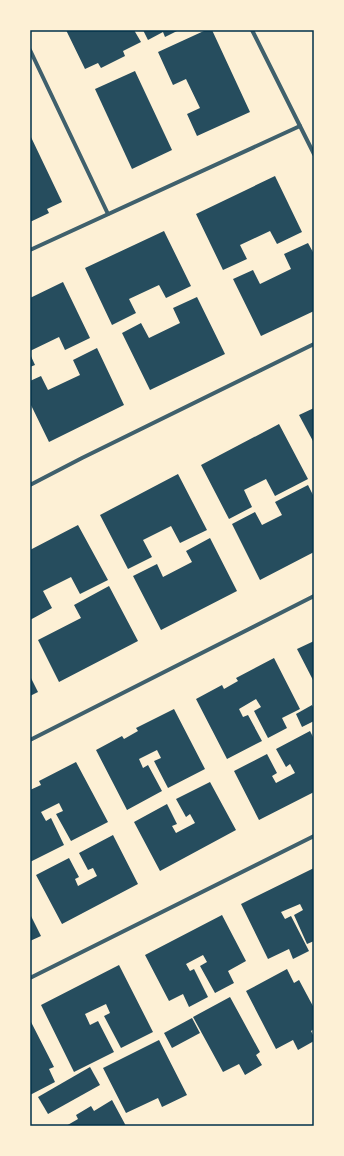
<svg xmlns="http://www.w3.org/2000/svg" width="344" height="1156" viewBox="0 0 344 1156" font-family="Commissioner,sans-serif">
<style>
.building{fill:#264d5e}
.lines{fill:none;stroke-linecap:round;stroke-linejoin:round}
.minor{stroke:#3f606c;stroke-width:4}
.neatline{fill:none;stroke:#003049;stroke-width:1.5}
</style>
<rect width="100%" height="100%" fill="#fdf0d5"/>
<!-- building -->
<g class="building">
<path d="M66 30H134L141 42 123 51 125 56 101 68 98 63 85 69Z"/>
<path d="M143 30H179L165 37 163 32 148 40Z"/>
<path d="M206 30H212L250 112 197 136 187 114 200 108 186 79 173 85 158 52Z"/>
<path d="M135 71 172 150 132 169 95 89Z"/>
<path d="M30 135 62 202 47 209 49 213 30 222Z"/>
<path d="M275 176 302 232 277 244 270 231 240 245 247 259 223 270 196 214Z"/>
<path d="M164 231 191 286 166 298 159 285 129 299 136 313 112 325 85 268Z"/>
<path d="M308 243 314 254V311L261 336 233 279 253 270 260 284 291 269 284 254Z"/>
<path d="M63 282 90 338 65 350 59 337 30 351V298Z"/>
<path d="M197 297 225 354 150 390 122 333 141 323 149 338 180 323 173 308Z"/>
<path d="M97 348 124 405 49 442 30 403V381L41 376 48 390 80 375 73 360Z"/>
<path d="M30 354 35 365 30 367Z"/>
<path d="M314 408V443L299 415Z"/>
<path d="M279 424 308 479 275 496 266 479 244 490 252 507 229 519 201 465Z"/>
<path d="M178 474 207 530 180 543 171 526 143 540 152 557 128 569 100 515Z"/>
<path d="M308 485 314 497V552L260 580 232 524 255 512 262 525 282 515 275 502Z"/>
<path d="M78 525 108 580 80 594 71 577 43 591 52 608 30 620V550Z"/>
<path d="M210 538 237 591 161 630 133 576 157 564 163 577 192 562 186 551Z"/>
<path d="M109 586 138 641 59 682 38 640 81 618 74 605Z"/>
<path d="M314 641V682L297 649Z"/>
<path d="M274 658 300 709 282 718 287 728 268 738 254 711 261 707 256 699 239 709 243 717 248 715 262 741 227 759 196 699 222 685 224 689 238 681 236 678Z"/>
<path d="M30 676 38 692 30 696Z"/>
<path d="M312 705 314 709V721L302 727 296 714Z"/>
<path d="M174 709 205 769 168 788 154 761 161 758 157 750 139 759 143 768 148 765 162 791 127 810 96 750 122 736 124 739 138 731 136 728Z"/>
<path d="M310 731 314 739V792L259 820 234 771 267 754 277 773 272 776 276 783 295 773 290 764 286 767 276 749Z"/>
<path d="M76 762 108 822 71 841 56 814 63 811 59 803 41 812 46 821 51 818 64 845 30 862V790L41 785 39 781Z"/>
<path d="M210 782 236 830 160 871 134 822 167 804 177 824 172 826 176 833 195 823 190 814 186 817 176 799Z"/>
<path d="M113 835 138 884 62 924 36 875 69 858 79 877 75 879 78 886 97 876 93 868 88 870 79 853Z"/>
<path d="M314 868V941L307 944 294 915 303 910 300 904 281 912 285 919 291 916 309 951 293 959 289 949 268 959 241 904Z"/>
<path d="M30 914 41 936 30 941Z"/>
<path d="M222 915 246 961 228 971 234 983 215 993 200 966 207 962 203 955 186 964 190 971 194 969 208 997 189 1007 183 994 169 1001 145 955Z"/>
<path d="M119 965 153 1032 121 1048 104 1016 110 1013 106 1004 85 1014 90 1025 98 1021 114 1052 74 1072 41 1005Z"/>
<path d="M287 969 294 983 299 980 314 1008V1029L311 1031 314 1037V1041L298 1050 293 1040 276 1049 246 991Z"/>
<path d="M230 997 260 1052 256 1055 262 1065 245 1075 239 1064 223 1072 193 1017Z"/>
<path d="M192 1018 200 1033 172 1048 164 1033Z"/>
<path d="M30 1020 54 1067 49 1069 55 1082 30 1095Z"/>
<path d="M159 1040 187 1095 162 1107 158 1098 126 1113 103 1068Z"/>
<path d="M90 1067 100 1085 48 1114 38 1097Z"/>
<path d="M112 1100 126 1126H66L78 1119 76 1115 91 1106 94 1111Z"/>
</g>
<g class="lines">
<!-- minor -->
<g class="minor">
<path d="M252 30 314 154"/>
<path d="M30 50 108 214"/>
<path d="M30 250 300 126"/>
<path d="M30 485 82 458 314 344"/>
<path d="M30 740 314 596"/>
<path d="M30 978 314 836"/>
</g>
</g>
<!-- border -->
<rect width="344" height="1156" fill="none" stroke="#fdf0d5" stroke-width="62"/>
<rect x="31" y="31" width="282" height="1094" class="neatline"/>
</svg>
